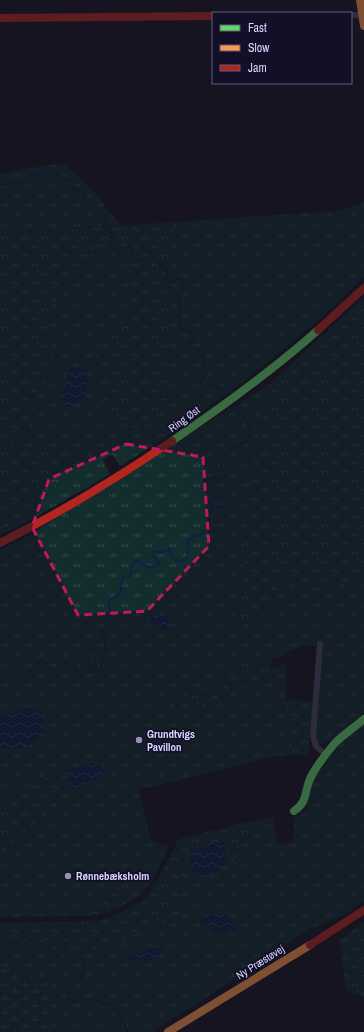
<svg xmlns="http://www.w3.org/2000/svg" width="364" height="1032" viewBox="0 0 364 1032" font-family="'Archivo Narrow',sans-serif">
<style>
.grass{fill:url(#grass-tufts)}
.forest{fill:url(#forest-crowns)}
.wetland{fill:url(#wetland-marsh)}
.water{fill:url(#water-waves)}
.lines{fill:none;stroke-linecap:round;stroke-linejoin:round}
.stream{stroke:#0d2144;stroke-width:2}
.street{stroke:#4a4962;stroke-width:6}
.fast{stroke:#63d668;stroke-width:8}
.slow{stroke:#ff974d;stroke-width:8}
.jam{stroke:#b3261e;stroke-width:8}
.marked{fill:none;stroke:#c2185b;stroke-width:3;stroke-dasharray:8 5;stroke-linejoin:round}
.poi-dot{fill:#9591b1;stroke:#130f26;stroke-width:1.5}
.labels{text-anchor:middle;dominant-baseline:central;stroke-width:3.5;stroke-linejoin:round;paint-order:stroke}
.street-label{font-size:11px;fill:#d9d4ff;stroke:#130f26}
.poi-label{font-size:11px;font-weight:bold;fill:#d9d4ff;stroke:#130f26;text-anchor:start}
</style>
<defs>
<pattern id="grass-tufts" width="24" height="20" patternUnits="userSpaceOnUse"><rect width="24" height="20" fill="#132c2d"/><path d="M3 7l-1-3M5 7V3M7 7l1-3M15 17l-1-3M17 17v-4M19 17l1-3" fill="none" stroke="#354a4c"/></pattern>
<pattern id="forest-crowns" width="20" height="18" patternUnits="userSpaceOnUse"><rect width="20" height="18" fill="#132c2d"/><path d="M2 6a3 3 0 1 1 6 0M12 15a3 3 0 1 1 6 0" fill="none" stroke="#354a4c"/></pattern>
<pattern id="wetland-marsh" width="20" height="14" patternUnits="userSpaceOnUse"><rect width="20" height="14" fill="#132c2d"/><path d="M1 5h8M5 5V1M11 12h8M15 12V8" fill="none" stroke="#354a4c"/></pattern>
<pattern id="water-waves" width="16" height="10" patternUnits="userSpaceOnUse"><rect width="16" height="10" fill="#0d2144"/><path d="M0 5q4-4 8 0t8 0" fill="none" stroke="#304060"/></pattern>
</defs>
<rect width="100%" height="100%" fill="#161421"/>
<!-- grass -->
<g class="grass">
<path d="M65 164 96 193 107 209 121 225 0 234V174L47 165Z"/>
<path d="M364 201V277L320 319 248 378 177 430 120 466 112 454 103 460 110 474 50 509 7 532V514L72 476 71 453 11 444 30 425 35 397 56 364 55 351 47 334 50 309 97 244 132 243 128 320 95 351 167 403 173 222 336 211 360 204Z"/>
<path d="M270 384 253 467 238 627 269 614 281 575 312 596 364 574V713L327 743 319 744 315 736 321 645 302 646 271 660 173 701 176 708 286 663V702L292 755 276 756 139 790 151 840 169 847 153 880 140 895 120 907 102 914 76 916 0 917V550L21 540Z"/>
<path d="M364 724V901L344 915 310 929 153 1032H0V947L53 949H105L180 879 182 858 194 850C189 859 189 864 193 874L206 878 214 873 217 883 232 846 252 841 247 822 273 817 278 844 293 842 294 817 306 810 314 778 339 745Z"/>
</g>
<!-- forest -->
<g class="forest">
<path d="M173 222 167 403 139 429 101 416 95 351 128 320 132 243 97 244 50 309 47 334 55 351 56 364 35 397 30 425 12 444 71 453 72 476 7 514V532L0 535V234Z"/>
<path d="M364 297V574L312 597 281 576 269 614 238 628 253 467 270 384Z"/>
<path d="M271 660V673L266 678 180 717 173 701Z"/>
<path d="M292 699 313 702 308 755H292L286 702Z"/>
<path d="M65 770 71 791 0 854V802L10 794Z"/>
<path d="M247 822 252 841 232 847 238 876 217 883 214 873 225 863 194 850 182 858 180 879 179 915 105 949H53L0 947V923L79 922 100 920 120 913 141 901 149 893 157 881 179 839Z"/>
<path d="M117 880 140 895 120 907 102 914 90 915Z"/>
<path d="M364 922V997L346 990 339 940Z"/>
</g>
<!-- wetland -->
<path class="wetland" d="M0 967 52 984 50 1026 37 1032H0Z"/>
<!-- water -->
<g class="water">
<path d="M79 365 87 369 88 388 85 397 71 407H64L60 401 64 383 70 369Z"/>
<path d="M156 615C164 615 171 619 169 628L165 630 150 624 149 620 151 617Z"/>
<path d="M30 707C33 709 38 711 41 713 44 715 44 718 45 721 46 743 17 755 0 747V718L23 708Z"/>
<path d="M90 764H100L104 774 71 791 65 770Z"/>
<path d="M213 842 223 843 226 853 225 863 214 873 206 878 193 874C189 864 189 859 194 850Z"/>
<path d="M217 914C227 914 238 917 235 929 227 934 216 936 211 926L205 925 201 922V920C205 914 211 915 217 914Z"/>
<path d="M159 945 163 947 164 952 157 959 148 961 140 960 129 962 128 956C139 953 148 948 159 945Z"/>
</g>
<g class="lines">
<!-- stream -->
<g class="stream">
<path d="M0 185H5L12 182C27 187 21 179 33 173L40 176 53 172 58 173C60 179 63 180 69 179 75 189 71 190 84 192 86 195 84 199 86 202L96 203 97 204 96 208 98 212C115 218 99 220 104 230L111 232 113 233 111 244C115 255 122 248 130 246L134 249 132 256C140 268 148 250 159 262V265L167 269V280L169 282H172L177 279 182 280C188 287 180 292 178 299L181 309 178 316 181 328 183 331 193 333 195 336 190 345C193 350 197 349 201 352 203 354 207 371 206 373 205 378 201 379 200 384 209 393 212 376 224 392"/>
<path d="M188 545 187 543C193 532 200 538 206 531 212 524 206 513 213 506 217 506 222 509 225 505 221 490 206 504 204 481 212 473 220 483 227 476 227 471 221 467 221 462 220 459 223 457 225 455 227 453 229 449 231 448 235 446 240 446 243 444 260 434 243 417 236 407"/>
<path d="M172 556C180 568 187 559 189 549"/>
<path d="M157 559 152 555 154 551 162 553 166 551 169 550 171 554"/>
<path d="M144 565C149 569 154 566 159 564V561"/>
<path d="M132 567V563C136 560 138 561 142 563"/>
<path d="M99 670 102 665 103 656 105 651V642L102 632 111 618 109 602 112 598 120 594 121 590 122 579 125 577 129 576 131 574 132 570"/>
<path d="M0 678 1 677 10 676 18 674 23 678C32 675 32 672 35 664L41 661C47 662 48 668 52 671 57 669 61 662 66 663 70 663 72 666 75 667 77 665 85 645 89 658 90 662 88 666 89 671L92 672 96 671"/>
<path d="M0 941 5 940 14 944C18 943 21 939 25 938 31 937 33 944 39 946 50 940 55 936 66 942 66 946 63 950 65 954 68 961 80 953 83 962 85 967 84 976 80 980 74 984 68 983 68 992 68 1006 77 1001 85 1000 88 1000 92 1000 95 1000 98 1001 100 1003 102 1005L112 1004C120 1011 121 1024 129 1032"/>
</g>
<!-- street -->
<g class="street">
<path d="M351 15H362"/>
<path d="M320 644 313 736 316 746 326 755"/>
</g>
<!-- fast -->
<g class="fast">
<path d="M172 441C222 407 272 371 318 330"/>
<path d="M294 811C308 802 304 792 310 779 312 774 315 770 318 765 323 758 329 750 335 743 344 734 355 727 364 719"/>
</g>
<!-- slow -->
<g class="slow">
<path d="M360 0 364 26"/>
<path d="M168 1032 310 945"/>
</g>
<!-- jam -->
<g class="jam">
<path d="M0 18 213 16"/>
<path d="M318 330 364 288"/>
<path d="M0 543C60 513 117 478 172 441"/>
<path d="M310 945 364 910"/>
</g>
</g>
<!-- marked area -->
<path d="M0 0H364V1032H0ZM126 444 203 457 209 546 147 611 78 615 32 527 49 479Z" fill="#161421" fill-opacity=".55" fill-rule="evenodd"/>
<path class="marked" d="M126 444 203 457 209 546 147 611 78 615 32 527 49 479Z"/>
<!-- markers -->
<g class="poi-dot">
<circle cx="139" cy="740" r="4"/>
<circle cx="68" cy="876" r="4"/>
</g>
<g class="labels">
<!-- street labels -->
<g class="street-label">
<text transform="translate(184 419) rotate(-36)">Ring Øst</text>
<text transform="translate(260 962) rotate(-32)">Ny Præstøvej</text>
</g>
<!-- poi labels -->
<g class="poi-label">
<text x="147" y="734">Grundtvigs<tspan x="147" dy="13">Pavillon</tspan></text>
<text x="76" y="876">Rønnebæksholm</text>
</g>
</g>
<!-- legend -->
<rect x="212" y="12" width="140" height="72" fill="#130f26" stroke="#625e7d"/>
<rect x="220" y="25" width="20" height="6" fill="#63d668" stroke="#625e7d"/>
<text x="248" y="32" font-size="12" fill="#d9d4ff">Fast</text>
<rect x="220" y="45" width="20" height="6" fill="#ff974d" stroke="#625e7d"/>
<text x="248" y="52" font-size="12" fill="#d9d4ff">Slow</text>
<rect x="220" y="65" width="20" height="6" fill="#b3261e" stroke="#625e7d"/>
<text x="248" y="72" font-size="12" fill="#d9d4ff">Jam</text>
</svg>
